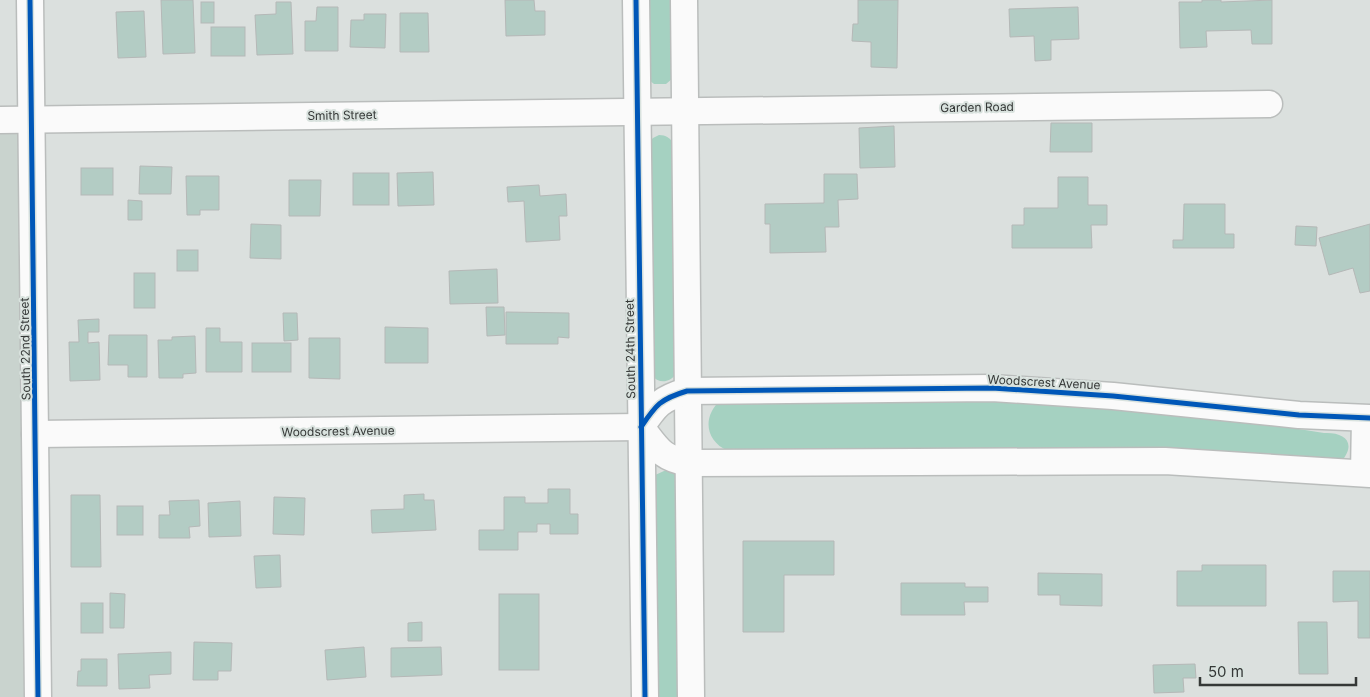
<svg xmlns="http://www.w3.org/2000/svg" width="1370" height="697" viewBox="0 0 1370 697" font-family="Inter,sans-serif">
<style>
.built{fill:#c9d3ce}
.green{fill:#a5d1c1}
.building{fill:#b3ccc4;stroke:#b5b8b7}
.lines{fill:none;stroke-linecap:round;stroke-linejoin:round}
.minor-casing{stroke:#babdbc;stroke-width:29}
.minor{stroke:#fafafa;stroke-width:26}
.cycleway-casing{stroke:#d9e2de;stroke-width:8}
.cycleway{stroke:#0057b8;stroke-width:5}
.labels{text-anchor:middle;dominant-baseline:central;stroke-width:4;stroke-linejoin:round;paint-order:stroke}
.street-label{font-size:12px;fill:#353837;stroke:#d9e2de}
</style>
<rect width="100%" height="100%" fill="#dbe0de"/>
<!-- built -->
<path class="built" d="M31 119 38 697H0V120Z"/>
<!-- green -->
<g class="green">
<path d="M645 0H674L673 78 666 84H654L649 80Z"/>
<path d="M659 135C666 135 670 138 674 144L676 374C669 383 659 384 651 375L649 142 653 138Z"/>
<path d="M969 393 1228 418 1324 433C1344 432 1357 442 1342 461L728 451C705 441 702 416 721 400Z"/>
<path d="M664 471C671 471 675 473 679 479L680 697H653V476Z"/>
</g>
<!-- building -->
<g class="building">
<path d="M161 0H193L195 53 163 54Z"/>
<path d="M505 0H534L535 11H545V35L506 36Z"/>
<path d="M858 0H898L897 68 871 67V42L852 41 853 24H858Z"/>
<path d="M1202 0H1221V2L1272 0V44H1252L1251 30 1206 31 1207 47 1180 48 1179 2H1202Z"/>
<rect x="201" y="2" width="13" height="21"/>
<path d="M276 2H291L293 54 257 55 255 15 276 14Z"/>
<path d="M317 7H338V51H305V21H316Z"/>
<path d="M1078 7 1079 39 1051 40V60L1035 61 1034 36 1010 37 1009 9Z"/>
<path d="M144 11 146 57 118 58 116 12Z"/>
<path d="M400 13H428L429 52H400Z"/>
<path d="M364 14H386L385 48 350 47 351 20H364Z"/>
<rect x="211" y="27" width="34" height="29"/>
<path d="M1051 123H1092V152H1050Z"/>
<path d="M894 126 895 167 860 168 859 128Z"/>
<path d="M140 166 172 167 171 194H139Z"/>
<rect x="81" y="168" width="32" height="27"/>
<path d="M433 172 434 205 398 206 397 173Z"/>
<rect x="353" y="173" width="36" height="32"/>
<path d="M824 174H857L858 199 838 200 839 227H825L826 252 770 253V224H765V204L824 203Z"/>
<path d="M186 176H219V210H200V215H187Z"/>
<path d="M1058 177H1088V205H1107V225H1091L1092 248H1012V225H1024V208H1058Z"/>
<path d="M289 180H321L320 216H289Z"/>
<path d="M539 185 540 196 566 194 567 216H559L560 240 526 242 524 201 508 202 507 187Z"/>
<path d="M128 200 142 201V220H128Z"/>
<path d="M1184 204H1225V234H1234V248H1173V240H1183Z"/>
<path d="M251 224 281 225V259L250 258Z"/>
<path d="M1370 224V291L1360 293 1353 268 1329 275 1319 238Z"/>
<path d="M1296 226 1317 227 1316 246 1295 245Z"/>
<rect x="177" y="250" width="21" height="21"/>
<path d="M497 269 498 303 450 304 449 271Z"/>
<rect x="134" y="273" width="21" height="35"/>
<path d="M486 307H504L505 335 487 336Z"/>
<path d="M506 312 569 313V338L558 337V344H506Z"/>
<path d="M283 313H297L298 340 284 341Z"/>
<path d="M99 319V332H88V343L99 342 100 380 70 381 69 342H79L78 320Z"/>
<path d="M385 327 428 328V363H385Z"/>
<path d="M206 328H220V342H242V372H206Z"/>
<path d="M109 335H147V377H128V365H108Z"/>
<path d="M195 336 196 373 183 374V378H159L158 340H172V337Z"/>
<path d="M309 338H340V379L309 378Z"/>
<rect x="252" y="343" width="39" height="29"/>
<path d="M548 489H570V514H578V534H550V524H537V532H518V550H479V530H504V497H525V503H548Z"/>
<path d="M424 494V500H434L436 530 372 533 371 510 404 509V495Z"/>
<path d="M71 495H100L101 567H71Z"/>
<path d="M274 497 305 498 304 535 273 534Z"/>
<path d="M199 500 200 526 189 527 190 538H159V515H170L169 501Z"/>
<path d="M240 501 241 536 209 537 208 503Z"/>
<rect x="117" y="506" width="26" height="29"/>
<path d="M743 541H834V575H784V632H743Z"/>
<path d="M280 555 281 587 256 588 254 556Z"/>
<path d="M1202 565H1266V606H1177V571H1202Z"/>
<path d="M1333 571H1370V638H1358V601L1333 602Z"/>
<path d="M1038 573 1102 574V606L1060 605V595H1038Z"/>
<path d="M901 583H965V587H988V602H964L965 615H901Z"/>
<path d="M110 593 125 594 124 628H110Z"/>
<rect x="499" y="594" width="40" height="76"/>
<rect x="81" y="603" width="22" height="30"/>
<path d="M422 622V641H408V623Z"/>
<path d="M1298 622H1327L1328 674H1299Z"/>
<path d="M194 642 232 643 231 671H218V680H193Z"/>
<path d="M364 647 366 677 327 680 325 650Z"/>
<path d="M441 647 442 675 391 677V648Z"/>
<path d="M171 652V674L149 675 150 688 119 689 118 654Z"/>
<path d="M81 659H107V686H77L78 671H81Z"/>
<path d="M1195 664 1196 678H1183L1184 692 1154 693 1153 665Z"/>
</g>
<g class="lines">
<!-- minor casing -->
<g class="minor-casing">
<g id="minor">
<path d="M30 0 38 697"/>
<path d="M636 0 645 697"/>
<path d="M684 0 691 697"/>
<path d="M0 120 1269 104"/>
<path d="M641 427C656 405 660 399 687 391L992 388 1113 396 1299 415 1370 418"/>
<path d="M641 427C658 449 661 458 689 463L1165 461 1370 474"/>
<path d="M35 434 641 427"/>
<path d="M1364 473 1365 419"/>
</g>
</g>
<!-- minor -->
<use href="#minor" class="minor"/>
<!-- cycleway casing -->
<g class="cycleway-casing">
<g id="cycleway">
<path d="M30 0 38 697"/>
<path d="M636 0 645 697"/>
<path d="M641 427C656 405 660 399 687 391L992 388 1113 396 1299 415 1370 418"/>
</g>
</g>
<!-- cycleway -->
<use href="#cycleway" class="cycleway"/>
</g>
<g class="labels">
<!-- street labels -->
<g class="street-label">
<text transform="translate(977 107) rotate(-1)">Garden Road</text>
<text transform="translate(342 115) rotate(-1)">Smith Street</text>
<text transform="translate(25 349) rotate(-91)">South 22nd Street</text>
<text transform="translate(630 349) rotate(-91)">South 24th Street</text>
<text transform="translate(1044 382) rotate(3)">Woodscrest Avenue</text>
<text transform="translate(338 431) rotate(-1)">Woodscrest Avenue</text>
</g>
</g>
<!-- scale -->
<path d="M1200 677v8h156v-8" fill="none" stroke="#353837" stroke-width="2.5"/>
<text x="1208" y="677" font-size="15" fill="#353837" stroke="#d9e2de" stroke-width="4" paint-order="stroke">50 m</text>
</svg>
